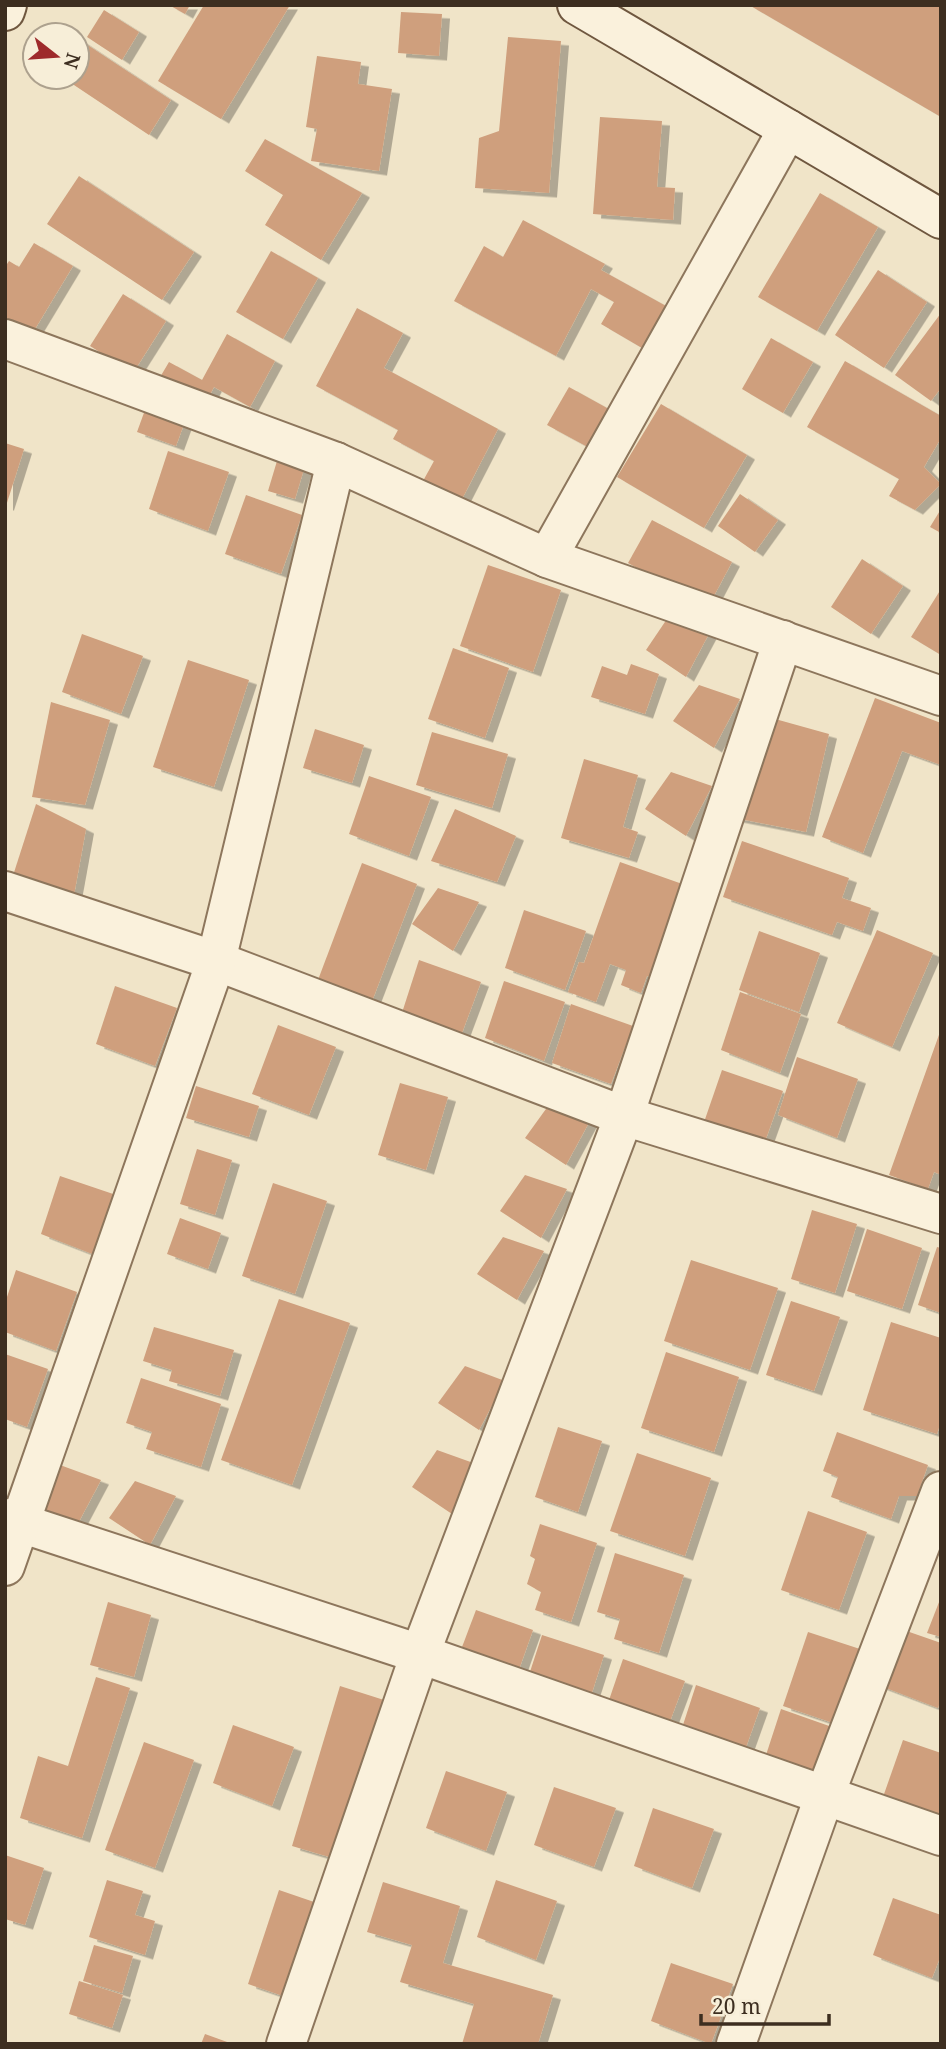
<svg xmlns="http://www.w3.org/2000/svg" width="946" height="2049" viewBox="0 0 946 2049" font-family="'Noto Serif',serif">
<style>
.building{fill:#cf9f7d;filter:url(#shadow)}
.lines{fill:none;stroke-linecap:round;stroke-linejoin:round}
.street-casing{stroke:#8d765c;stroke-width:42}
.secondary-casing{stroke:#6f573f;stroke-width:42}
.street{stroke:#faf1dc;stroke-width:38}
.secondary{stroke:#faf1dc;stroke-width:38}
</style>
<defs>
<filter id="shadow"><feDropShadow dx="8" dy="4.5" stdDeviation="0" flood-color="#0004"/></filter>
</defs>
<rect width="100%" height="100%" fill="#f0e4c8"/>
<!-- building -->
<g class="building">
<path d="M169 5H190L185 14Z"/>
<path d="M204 5H290L221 119 158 81Z"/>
<path d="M749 5H941V117Z"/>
<path d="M104 10 139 32 122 60 87 37Z"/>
<path d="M401 12 442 14 439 56 398 53Z"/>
<path d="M508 37 561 41 549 193 475 188 479 138 499 131Z"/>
<path d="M80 40 171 100 149 135 62 77H77V45Z"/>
<path d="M317 56 361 62 358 84 392 89 379 171 311 161 317 129 306 127Z"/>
<path d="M600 117 662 121 657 187 675 188 673 220 593 214Z"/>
<path d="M265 139 362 193 321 260 265 225 283 195 245 171Z"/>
<path d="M79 176 194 252 162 300 47 224Z"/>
<path d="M820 193 878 227 817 331 758 297Z"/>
<path d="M523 220 605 264 601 270 666 306 642 348 601 324 614 302 591 289 556 356 454 301 484 246 503 257Z"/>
<path d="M34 243 73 266 32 334 5 317V267L9 261 19 267Z"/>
<path d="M271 251 318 278 283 339 236 312Z"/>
<path d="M878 270 927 302 884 368 835 335Z"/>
<path d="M123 294 166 321 133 373 90 346Z"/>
<path d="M357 308 403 333 384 368 498 429 461 501 423 481 434 461 393 439 398 430 316 386Z"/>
<path d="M941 313V388L931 401 895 375Z"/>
<path d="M227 334 275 361 250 407 214 387 205 404 159 379 169 362 202 380Z"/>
<path d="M771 338 813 362 783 413 742 389Z"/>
<path d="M845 361 941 416V438L924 467 941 484 915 510 889 496 899 479 807 427Z"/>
<path d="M569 387 616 413 595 451 547 425Z"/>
<path d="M661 404 747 455 704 528 617 477Z"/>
<path d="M145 410 184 424 176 446 137 432Z"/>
<path d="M5 443 24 449 6 506H5Z"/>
<path d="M168 451 229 472 208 531 149 509Z"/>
<path d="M277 461 304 469 295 499 268 491Z"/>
<path d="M740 494 778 520 755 552 718 526Z"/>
<path d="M246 495 302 515 281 574 225 554Z"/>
<path d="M941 509V533L930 527Z"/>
<path d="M652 520 732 562 708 607 628 563Z"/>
<path d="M862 559 903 586 871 634 831 607Z"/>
<path d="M488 565 561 590 533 672 460 646Z"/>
<path d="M941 589V655L911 637Z"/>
<path d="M671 613 712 628 686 677 646 650Z"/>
<path d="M82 634 143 656 121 714 62 692Z"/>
<path d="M453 648 509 668 485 738 428 719Z"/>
<path d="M188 660 249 680 214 787 153 767Z"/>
<path d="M631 664 659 674 645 714 591 697 602 666 627 675Z"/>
<path d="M699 685 740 699 714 748 673 721Z"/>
<path d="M875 698 941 723V765L902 751 863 853 822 837Z"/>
<path d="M51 702 110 720 85 805 32 797Z"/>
<path d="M768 717 829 734 806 832 735 818Z"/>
<path d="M315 729 364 745 352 783 303 768Z"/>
<path d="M432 732 508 754 492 808 416 785Z"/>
<path d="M584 759 638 775 623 827 638 832 629 858 561 838Z"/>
<path d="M671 772 712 786 686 836 645 809Z"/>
<path d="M369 776 431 797 409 856 349 834Z"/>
<path d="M36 804 86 829 72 906 9 888Z"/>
<path d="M455 809 516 836 497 882 431 861Z"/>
<path d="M742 841 849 878 842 898 871 908 863 931 837 922 832 935 723 897Z"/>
<path d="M620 862 688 886 655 979 647 976 641 993 621 985 626 970 610 964 596 1002 568 992 579 962 584 963Z"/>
<path d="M362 863 417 884 369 1009 315 988Z"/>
<path d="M438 888 479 902 453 951 412 924Z"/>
<path d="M524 910 586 931 565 990 505 968Z"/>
<path d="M877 930 933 953 892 1047 837 1023Z"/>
<path d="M759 931 820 953 799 1012 739 990Z"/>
<path d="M419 960 481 982 459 1041 400 1019Z"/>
<path d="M504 981 565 1002 544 1061 485 1038Z"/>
<path d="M115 986 177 1008 155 1066 96 1044Z"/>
<path d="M740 992 801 1014 780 1073 721 1050Z"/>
<path d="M571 1004 633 1026 611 1084 552 1063Z"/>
<path d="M278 1025 336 1047 309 1115 252 1094Z"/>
<path d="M940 1032 941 1175 934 1172 928 1189 889 1175Z"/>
<path d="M797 1057 858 1079 837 1138 778 1115Z"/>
<path d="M722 1070 783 1091 762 1150 702 1128Z"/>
<path d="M400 1083 448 1097 426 1170 378 1155Z"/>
<path d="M196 1086 259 1106 249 1137 186 1118Z"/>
<path d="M551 1102 592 1117 566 1165 525 1138Z"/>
<path d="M197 1149 232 1160 215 1215 180 1204Z"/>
<path d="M525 1175 567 1189 541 1238 500 1211Z"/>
<path d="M60 1176 122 1197 100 1257 41 1234Z"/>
<path d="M273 1183 327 1201 295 1294 242 1276Z"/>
<path d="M812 1210 857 1224 835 1293 791 1279Z"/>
<path d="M180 1218 221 1233 208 1269 167 1254Z"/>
<path d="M867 1229 922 1248 902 1309 847 1291Z"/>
<path d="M503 1237 544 1251 517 1300 477 1274Z"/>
<path d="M937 1247 941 1248V1313L918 1305Z"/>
<path d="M691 1260 778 1288 750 1370 664 1341Z"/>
<path d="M16 1270 77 1292 56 1351 5 1332V1303Z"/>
<path d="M279 1299 350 1323 292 1485 221 1460Z"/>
<path d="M791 1301 840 1317 814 1391 766 1375Z"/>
<path d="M891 1322 941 1338V1421L937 1434 863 1410Z"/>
<path d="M154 1327 234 1350 220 1396 169 1381 172 1370 143 1361Z"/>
<path d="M666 1352 739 1377 714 1452 641 1428Z"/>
<path d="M5 1354 48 1369 27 1427 5 1419Z"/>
<path d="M465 1366 505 1381 479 1430 438 1403Z"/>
<path d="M141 1378 221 1404 201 1467 146 1449 152 1432 126 1423Z"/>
<path d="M558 1427 602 1441 578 1512 535 1497Z"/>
<path d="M837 1432 928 1465 917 1496H899L891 1519 831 1497 838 1477 823 1471Z"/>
<path d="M437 1450 479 1465 452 1514 412 1487Z"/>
<path d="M637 1453 711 1478 685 1556 610 1531Z"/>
<path d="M60 1465 101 1480 75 1529 34 1502Z"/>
<path d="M135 1481 176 1496 150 1545 109 1518Z"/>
<path d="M808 1511 867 1532 839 1610 781 1590Z"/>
<path d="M540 1524 597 1543 571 1622 535 1610 541 1592 527 1584 535 1559 530 1556Z"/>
<path d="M615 1553 684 1575 659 1653 614 1639 620 1619 597 1612Z"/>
<path d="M941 1597V1637L927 1633Z"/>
<path d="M108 1602 151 1615 134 1677 90 1665Z"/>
<path d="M476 1610 533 1630 517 1675 459 1655Z"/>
<path d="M898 1628 941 1643V1699L938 1708 878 1685Z"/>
<path d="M808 1632 860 1649 836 1724 783 1706Z"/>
<path d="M542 1635 604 1655 589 1702 527 1681Z"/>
<path d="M623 1659 685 1681 669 1724 608 1703Z"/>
<path d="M96 1677 130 1688 82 1838 20 1818 38 1756 68 1766Z"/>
<path d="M696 1685 760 1708 745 1750 682 1728Z"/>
<path d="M340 1686 384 1700 336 1859 292 1846Z"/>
<path d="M781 1709 832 1727 817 1772 766 1755Z"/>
<path d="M233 1725 294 1747 272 1806 213 1783Z"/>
<path d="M903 1740 941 1753V1819L883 1797Z"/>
<path d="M144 1742 194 1760 155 1868 105 1850Z"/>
<path d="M446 1771 507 1792 486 1851 426 1828Z"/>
<path d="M554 1787 616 1808 594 1867 534 1845Z"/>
<path d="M653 1808 714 1829 692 1888 634 1866Z"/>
<path d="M5 1855 44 1868 25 1925 5 1919Z"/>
<path d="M107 1880 143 1891 135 1915 155 1921 145 1955 89 1937Z"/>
<path d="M496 1880 557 1901 536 1960 477 1937Z"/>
<path d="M383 1882 460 1906 443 1963 553 1995 538 2044H462L474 2004 400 1982 412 1945 367 1932Z"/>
<path d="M279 1890 317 1903 286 1997 248 1984Z"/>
<path d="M893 1898 941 1915V1955L932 1978 873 1955Z"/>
<path d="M94 1945 133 1956 122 1993 83 1981Z"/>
<path d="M671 1963 733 1984 711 2044 651 2021Z"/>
<path d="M79 1981 123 1995 112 2028 69 2014Z"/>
<path d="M205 2034 230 2043V2044H201Z"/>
</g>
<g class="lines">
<!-- street casing -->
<g class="street-casing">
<g id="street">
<path d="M5 339 336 462 547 558 941 696"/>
<path d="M547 558 788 129"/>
<path d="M5 891 216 961 624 1116 941 1214"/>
<path d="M5 1518 420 1654 941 1836"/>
<path d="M5 1566 216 961 336 462"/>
<path d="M286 2044 420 1654 624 1116 783 640"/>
<path d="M736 2044 824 1797 941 1491"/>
</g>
</g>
<!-- secondary casing -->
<g class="secondary-casing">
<g id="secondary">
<path d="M577 5 941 219"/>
<path d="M5 11 7 5"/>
</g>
</g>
<!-- street -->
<use href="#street" class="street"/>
<!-- secondary -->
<use href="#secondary" class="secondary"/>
</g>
<!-- border -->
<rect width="946" height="2049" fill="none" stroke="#3d2e20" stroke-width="14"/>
<!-- north arrow -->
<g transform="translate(56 56) rotate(107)"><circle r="33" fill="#f7eed8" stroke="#ada18e" stroke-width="2"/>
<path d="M0-5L12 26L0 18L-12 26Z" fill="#9e2a2b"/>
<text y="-10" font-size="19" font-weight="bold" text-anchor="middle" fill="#3d2e20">N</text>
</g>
<!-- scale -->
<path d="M701 2014v10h128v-10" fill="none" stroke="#3d2e20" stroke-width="3.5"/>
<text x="712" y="2014" font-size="21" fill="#3d2e20" stroke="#f7eed8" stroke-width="5" paint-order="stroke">20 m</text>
</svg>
